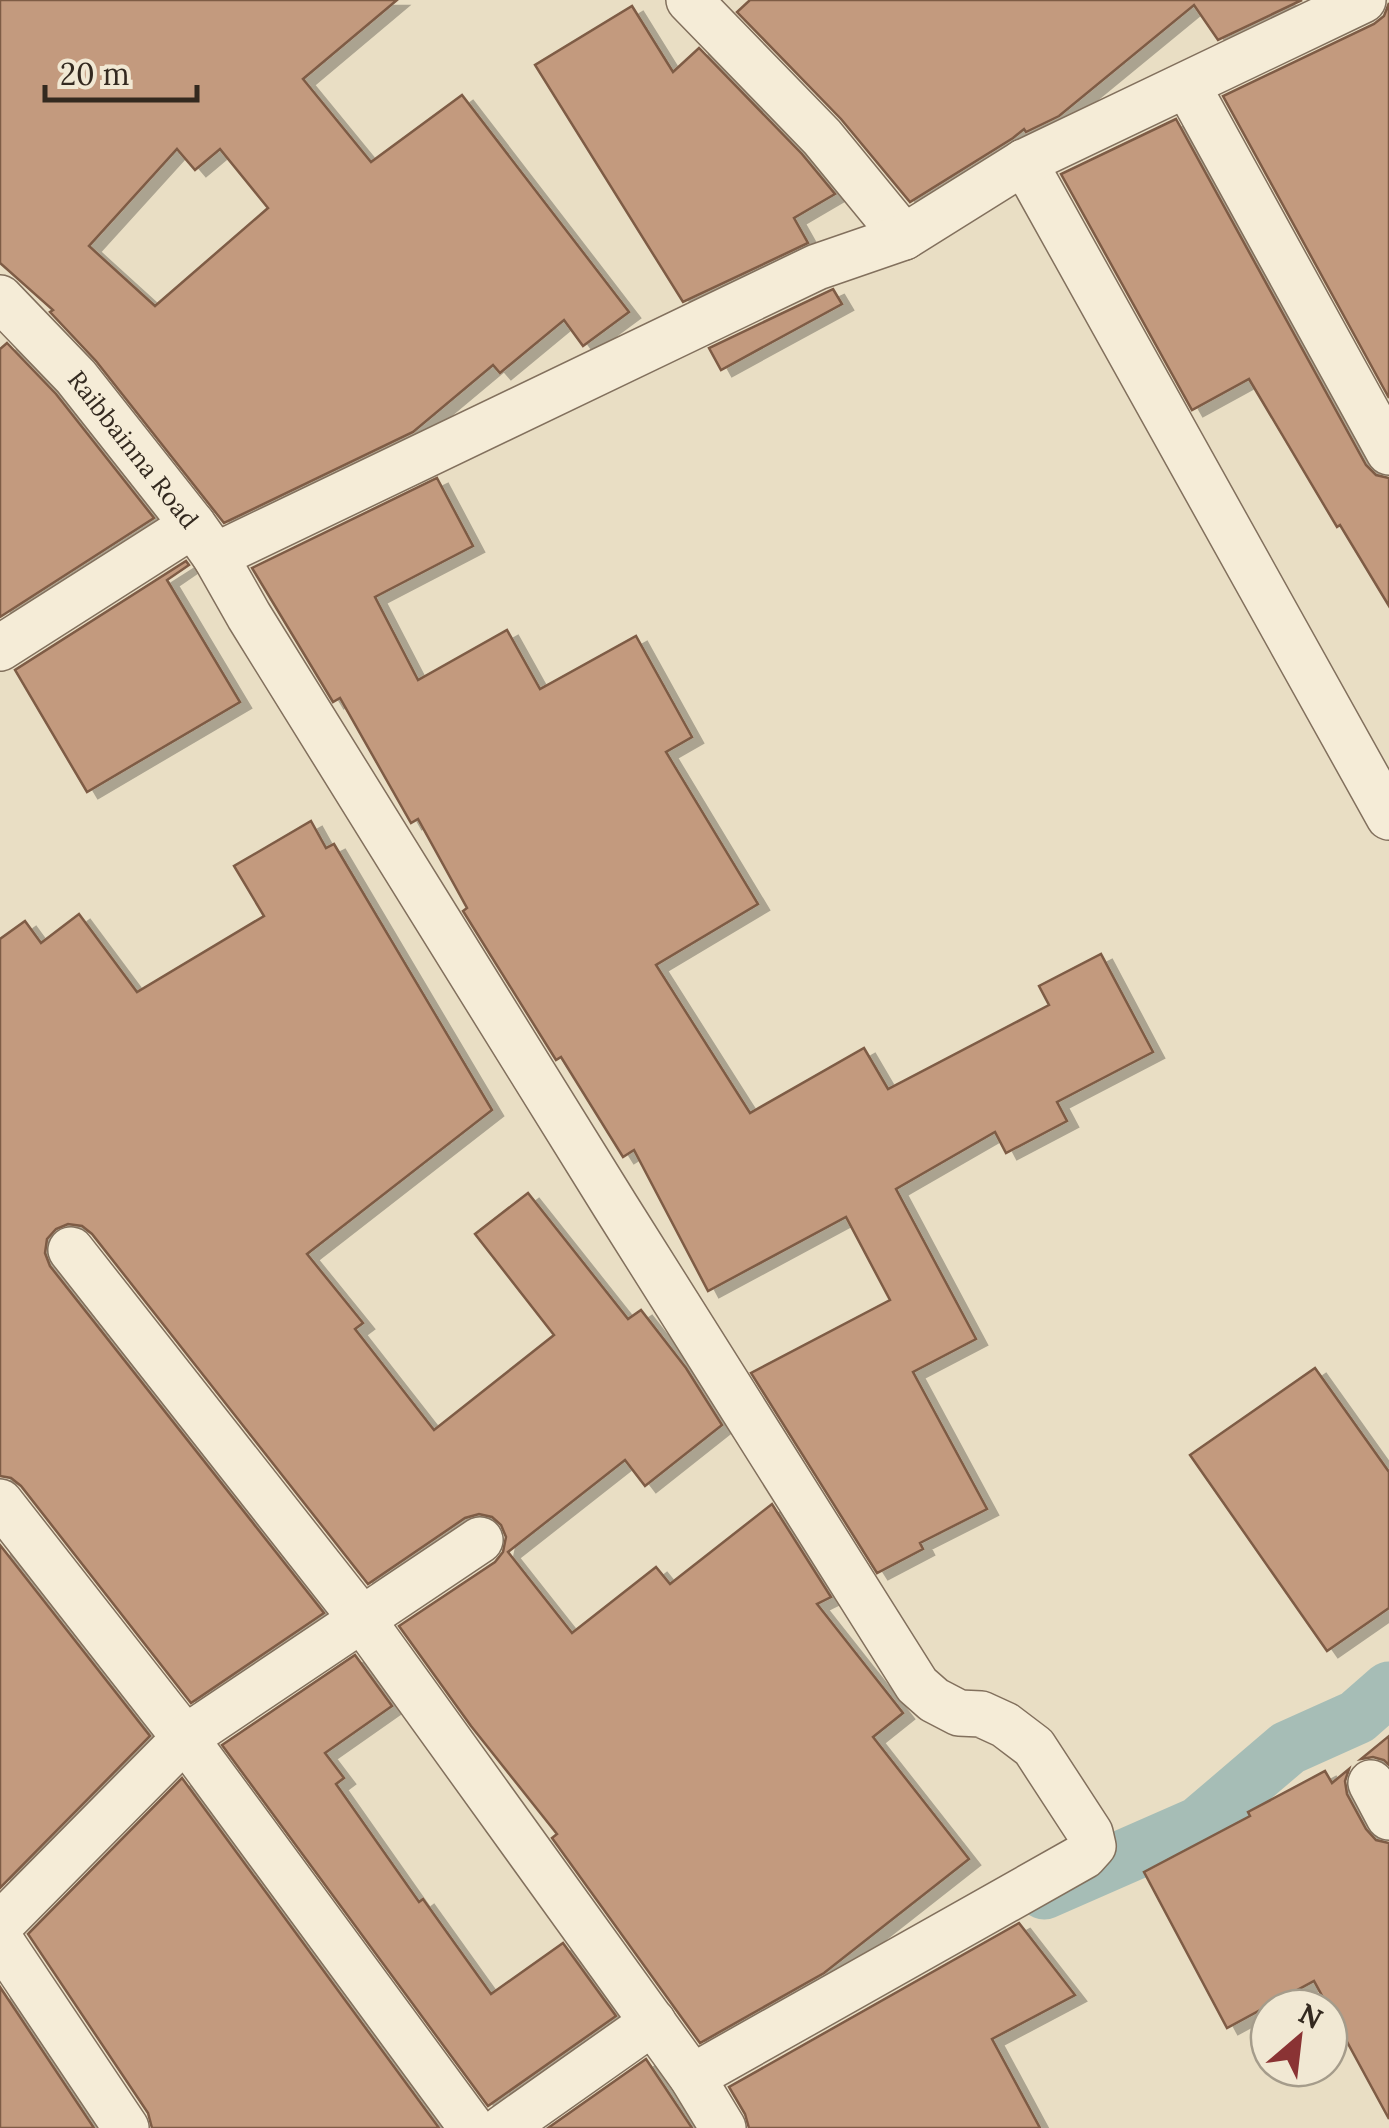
<svg xmlns="http://www.w3.org/2000/svg" width="1389" height="2128" viewBox="0 0 1389 2128" font-family="Lora,serif">
<style>
.lines{fill:none;stroke-linecap:round;stroke-linejoin:round}
.canal{stroke:#a6bdb6;stroke-width:55}
.building{fill:#c39a7e;stroke:#7e5b45;stroke-width:2.5;fill-rule:evenodd;filter:url(#shadow)}
.minor-casing{stroke:#82705d;stroke-width:48}
.minor{stroke:#f5ecd7;stroke-width:45}
.labels{text-anchor:middle;dominant-baseline:central;stroke-width:10;stroke-linejoin:round;paint-order:stroke}
.street-label{font-size:25px;fill:#33291f;stroke:#f1e8d3}
</style>
<defs>
<filter id="shadow"><feDropShadow dx="11" dy="6" stdDeviation="0" flood-color="#0004"/></filter>
</defs>
<rect width="100%" height="100%" fill="#e9dec4"/>
<g class="lines">
<!-- canal -->
<path class="canal" d="M1044 1892 1199 1824 1288 1748 1357 1717 1389 1689"/>
</g>
<!-- building -->
<g class="building">
<path d="M0 0H397L303 79 371 162 462 95 629 312 583 346 564 320 500 373 493 365 413 432 224 523 96 361 50 312 53 310 0 263ZM177 149 195 170 220 149 268 208 155 306 89 246Z"/>
<path d="M750 0H1302L1218 40 1194 5 1059 116 1026 132 1024 129 1013 138 910 202 841 119 737 12Z"/>
<path d="M1389 3V398L1223 96 1374 24 1384 16Z"/>
<path d="M632 6 673 72 699 48 802 154 835 194 794 218 808 243 683 302 535 65Z"/>
<path d="M1176 119 1366 465 1376 475 1389 478V606L1340 525 1337 527 1249 379 1192 410 1061 174Z"/>
<path d="M833 289 842 304 721 370 709 348Z"/>
<path d="M7 343 56 394 154 518 0 617V349Z"/>
<path d="M437 478 473 546 375 597 418 680 507 630 540 689 636 636 692 737 666 752 758 904 656 965 750 1113 864 1048 888 1089 1049 1005 1039 986 1101 954 1153 1052 1057 1102 1067 1121 1006 1153 995 1132 896 1189 976 1339 913 1372 987 1509 920 1543 923 1549 877 1573 751 1373 890 1300 846 1217 708 1291 634 1150 623 1157 561 1057 556 1060 463 911 467 908 418 819 411 823 340 698 333 702 252 568Z"/>
<path d="M186 561 189 565 167 580 240 702 87 792 15 670Z"/>
<path d="M311 821 326 848 334 844 492 1110 307 1254 363 1323 355 1329 434 1430 554 1335 475 1234 528 1193 628 1319 641 1310 686 1368 722 1425 645 1486 625 1460 508 1552 572 1633 656 1567 670 1584 772 1504 831 1597 817 1604 903 1713 873 1737 969 1859 824 1973 700 2043 552 1838 557 1834 471 1726 399 1626 495 1562 503 1552 506 1537 501 1525 492 1517 479 1514 465 1518 368 1584 92 1234 82 1226 68 1224 56 1229 47 1239 45 1253 50 1266 324 1613 191 1703 21 1486 11 1478 0 1476V939L25 921 41 943 79 914 137 992 264 916 234 866Z"/>
<path d="M1315 1368 1389 1472V1608L1327 1651 1190 1455Z"/>
<path d="M0 1545 150 1736 0 1888Z"/>
<path d="M355 1655 392 1706 325 1753 344 1778 336 1784 419 1902 423 1899 491 1994 563 1943 616 2016 488 2106 222 1745Z"/>
<path d="M1389 1736V1765L1384 1760 1373 1757 1361 1759Z"/>
<path d="M1349 1769 1345 1781 1347 1794 1366 1829 1376 1840 1389 1843V2119L1314 1981 1227 2028 1144 1872 1250 1816 1248 1812 1325 1771 1332 1783Z"/>
<path d="M182 1778 439 2128H152L148 2113 28 1934Z"/>
<path d="M1019 1923 1075 1995 992 2039 1040 2128H749L745 2114 729 2087Z"/>
<path d="M0 1987 94 2128H0Z"/>
<path d="M646 2059 692 2128H548Z"/>
</g>
<g class="lines">
<!-- minor casing -->
<g class="minor-casing">
<g id="minor">
<path d="M689 0 822 137 904 237"/>
<path d="M1187 85 1389 452"/>
<path d="M1024 162 1389 817"/>
<path id="s1" d="M0 298 76 377 193 525 215 556 249 616 616 1207 917 1685 934 1700 959 1713 981 1714 1005 1725 1034 1747 1090 1833 1093 1846 1084 1856 692 2077"/>
<path d="M215 556 817 267 904 237 1024 162 1363 0"/>
<path d="M0 648 193 525"/>
<path d="M71 1250 361 1618 692 2077 723 2128"/>
<path d="M0 1502 185 1738 472 2128"/>
<path d="M1371 1783 1389 1817"/>
<path d="M0 1925 185 1738 480 1540"/>
<path d="M0 1940 126 2128"/>
<path d="M503 2128 653 2022"/>
</g>
</g>
<!-- minor -->
<use href="#minor" class="minor"/>
</g>
<g class="labels">
<!-- street labels -->
<g class="street-label">
<text stroke="none"><textPath href="#s1" startOffset="202">Raibbainna Road</textPath></text>
</g>
</g>
<!-- north arrow -->
<g transform="translate(1299 2038) rotate(28)"><circle r="48" fill="#f1e8d3" stroke="#a59c8b" stroke-width="2.5"/>
<path d="M0-8L18 38L0 25L-18 38Z" fill="#8a3334"/>
<text y="-15" font-size="28" font-weight="bold" text-anchor="middle" fill="#33291f">N</text>
</g>
<!-- scale -->
<path d="M45 85v15h152v-15" fill="none" stroke="#33291f" stroke-width="5"/>
<text x="60" y="85" font-size="30" fill="#33291f" stroke="#f1e8d3" stroke-width="8" paint-order="stroke">20 m</text>
</svg>
